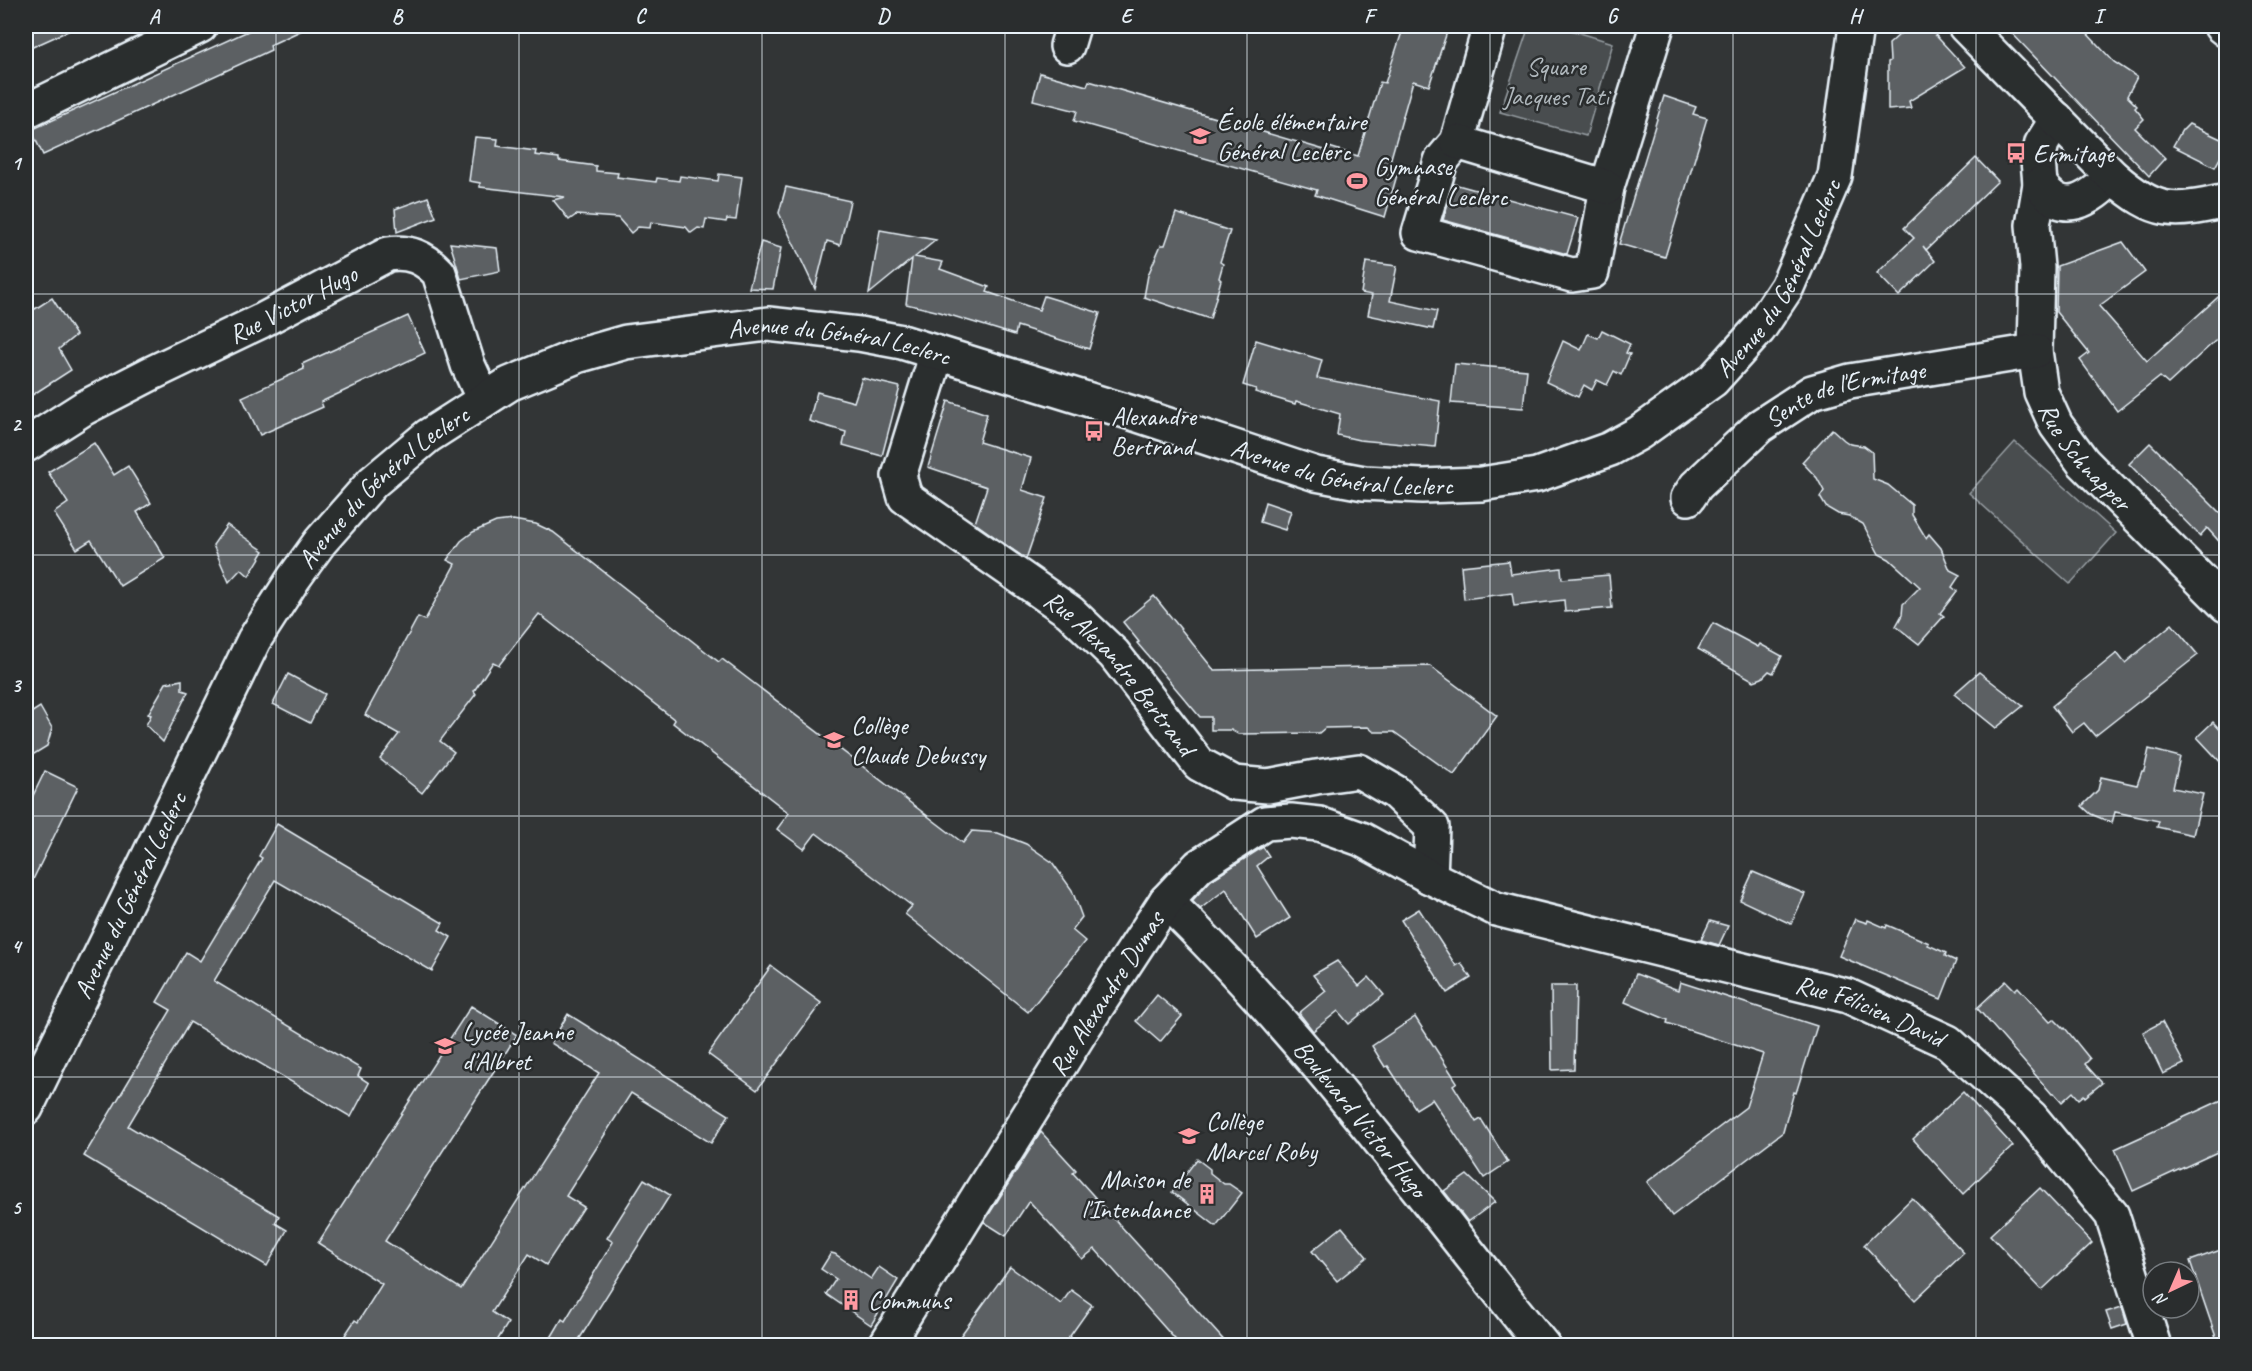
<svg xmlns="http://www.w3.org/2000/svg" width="2252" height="1371" viewBox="0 0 2252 1371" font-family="Caveat,sans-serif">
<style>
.green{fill:#494d4f;stroke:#989fa4;stroke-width:1.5}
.building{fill:#5c6063;stroke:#e8f1f8;stroke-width:1.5}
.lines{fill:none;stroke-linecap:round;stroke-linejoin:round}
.minor-casing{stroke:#e8f1f8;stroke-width:38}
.major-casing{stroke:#e8f1f8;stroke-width:38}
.minor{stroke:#2a2d2e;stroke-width:33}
.major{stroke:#2a2d2e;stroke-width:33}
.grid{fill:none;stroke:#e8f1f8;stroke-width:1.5;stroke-opacity:0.55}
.labels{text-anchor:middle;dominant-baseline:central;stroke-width:5;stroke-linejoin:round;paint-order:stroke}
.park-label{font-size:26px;fill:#b0b8bd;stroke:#2a2d2e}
.poi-label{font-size:26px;fill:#e8f1f8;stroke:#2a2d2e;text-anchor:start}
.street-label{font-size:26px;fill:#e8f1f8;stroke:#2a2d2e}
.neatline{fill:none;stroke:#e8f1f8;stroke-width:2}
.grid-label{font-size:20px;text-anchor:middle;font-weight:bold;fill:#e8f1f8}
</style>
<rect width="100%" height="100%" fill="#323536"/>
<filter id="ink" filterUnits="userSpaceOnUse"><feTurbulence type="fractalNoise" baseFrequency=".0167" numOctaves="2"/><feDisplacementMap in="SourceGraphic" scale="12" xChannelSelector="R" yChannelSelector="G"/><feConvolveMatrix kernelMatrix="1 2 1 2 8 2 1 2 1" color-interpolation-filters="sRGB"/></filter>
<g filter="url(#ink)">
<!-- green -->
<g class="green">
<path d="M1529 26H1557L1613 43 1586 136 1500 112Z"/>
<path d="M2015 442 2116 533 2070 584 1969 493Z"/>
</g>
<!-- building -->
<g class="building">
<path d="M26 26H79L26 50Z"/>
<path d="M259 26H311L270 45 271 50 43 155 31 130Z"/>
<path d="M1404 26H1449L1429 86 1413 81 1389 165 1399 168 1385 217 1315 195 1317 190 1074 121 1077 111 1033 100 1040 73 1087 86 1089 81 1328 151 1329 147 1358 156 1380 82 1385 83Z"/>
<path d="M1909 26H1927L1965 67 1909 101 1911 108 1888 110V62L1890 61 1889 44Z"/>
<path d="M2005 26H2080L2114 62 2137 77 2127 96 2137 106 2135 108 2144 119 2135 128 2165 158 2149 176Z"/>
<path d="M1664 96 1696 107 1693 114 1707 118 1665 257 1619 244Z"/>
<path d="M2189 124 2225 141 2223 146 2226 147 2215 167 2173 146 2182 130H2183Z"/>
<path d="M475 137 498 139 497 146 536 151 535 155 559 158V161L596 166V171L618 173 617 177 656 182 657 178 679 181 680 176 718 181 719 174 742 177 736 220 727 219 726 222 706 219 704 229 698 228 691 233 686 227 651 222 650 228 638 227 631 233 618 218 576 215 569 220 553 200 565 197 480 187V183L469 181Z"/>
<path d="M1976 158 1998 181 1926 250 1923 246 1935 261 1899 296 1877 273 1914 238 1904 228Z"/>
<path d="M1454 184 1578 218 1567 254 1443 220Z"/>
<path d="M786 187 850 201 840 245 827 241 815 289 779 213Z"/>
<path d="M428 197 436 217 397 232 395 209Z"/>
<path d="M1176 213 1230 231 1220 262 1223 264 1219 278 1221 280 1210 319 1144 297 1148 275 1161 245H1165Z"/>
<path d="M880 230 936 240 915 257 943 262 940 269 989 287 987 292 1039 310 1044 296 1100 313 1089 349 1017 326 1015 335 940 312 906 304 912 259 869 294Z"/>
<path d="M761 242 781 248 773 289 749 288Z"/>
<path d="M2123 242 2145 272 2099 306 2147 361 2226 290V331L2168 384 2160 377 2117 411 2080 360 2089 353 2056 312 2057 266Z"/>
<path d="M450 243 497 248 500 271 461 279Z"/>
<path d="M1366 262 1397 266 1390 301 1437 311 1433 329 1368 315 1372 295 1361 293Z"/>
<path d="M52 298 76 335 59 349 71 370 26 399V301L35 309Z"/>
<path d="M408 316 425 353 321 402 323 407 260 435 242 397 304 369 302 364Z"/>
<path d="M1602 330 1630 344 1626 353 1630 354 1621 375 1614 371 1607 385 1597 380 1592 390 1584 385 1578 397 1546 382 1563 341 1581 350 1588 334 1598 338Z"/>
<path d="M1256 340 1322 360 1317 378 1440 401 1435 447 1359 440 1337 435 1340 414 1296 401 1295 404 1255 392 1256 389 1243 385Z"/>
<path d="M1455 364 1527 370 1523 408 1451 403Z"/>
<path d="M862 378 900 387 882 456 843 445 846 432 809 421 817 392 854 402Z"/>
<path d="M948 401 987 414 979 442 1031 458 1022 490 1047 498 1026 559 975 523 987 487 928 467Z"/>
<path d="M1832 429 1844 440 1850 444 1864 446 1872 452 1873 479 1888 485 1912 505V515L1926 538 1929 534 1941 548 1950 570 1960 575 1952 587 1957 591 1940 613 1944 616 1919 644 1896 626 1902 615 1903 604 1920 587 1889 559 1879 554 1863 524 1849 516 1838 514 1826 507 1820 497 1824 491 1817 478 1802 462Z"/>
<path d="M94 443 114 475 128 466 151 503 137 512 165 558 120 586 91 540 77 549 54 513 68 503 48 472Z"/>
<path d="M2150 443 2226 519V549L2207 528 2200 536 2129 464Z"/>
<path d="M1265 502 1291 511 1285 530 1260 522Z"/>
<path d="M513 520 536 524 553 532 719 662 722 659 963 843 972 831 998 833 1026 844 1052 862 1072 890 1082 917 1072 930 1085 941 1028 1012 905 914 912 906 816 833 804 849 777 829 789 813 673 723 675 720 539 614 499 665 493 662 474 691 476 694 440 741 454 752 422 793 380 759 399 734 365 715 418 617 425 620 455 564 447 560 461 541 473 532 496 522Z"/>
<path d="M227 525 264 551 249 576 241 569 229 582 213 545Z"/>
<path d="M1509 561 1511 574 1561 568 1562 579 1609 575 1612 608 1565 612 1564 600 1514 606 1512 593 1464 599 1461 566Z"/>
<path d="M1154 596 1214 670 1430 666 1497 716 1454 775 1394 732H1374L1368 727 1325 728 1319 733H1311L1238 734 1231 730H1211V717H1200L1137 643 1139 642 1123 622Z"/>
<path d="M1713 623 1758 647 1760 644 1782 656 1773 673 1769 671 1762 678 1754 681 1698 649Z"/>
<path d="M2172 624 2198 655 2095 736 2084 723 2072 732 2052 706 2117 653 2125 663Z"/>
<path d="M1979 672 2023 706 1996 728 1954 694Z"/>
<path d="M288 674 325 694 310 723 273 704Z"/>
<path d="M182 680V690L188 692 163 742 146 725 151 715 148 714 166 683Z"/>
<path d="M40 707 52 728 47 746 26 759V716Z"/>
<path d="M2213 722 2226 736V768L2197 737Z"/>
<path d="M2149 749 2180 757 2173 788 2203 794 2193 835 2157 827 2159 821 2115 812 2112 823 2091 814 2082 806 2098 790 2101 777 2137 785 2142 771H2144Z"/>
<path d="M45 771 78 787 26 894V810Z"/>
<path d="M277 824 443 923 439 930 451 937 432 971 275 880 214 981 361 1069 358 1076 369 1083 351 1117 190 1022 128 1126 279 1216 275 1223 287 1230 267 1266 84 1156 171 1010 157 1002 186 952 200 961 262 858 259 856Z"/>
<path d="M1263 847 1269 856 1257 866 1290 918 1257 939 1226 889 1200 909 1192 901 1211 880Z"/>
<path d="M1753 872 1805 894 1791 924 1740 900Z"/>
<path d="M1419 909 1456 966 1461 963 1471 978 1447 993 1401 920Z"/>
<path d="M1855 919 1867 923 1868 920 1886 928 1887 925 1929 943 1928 945 1946 953 1945 956 1956 961 1941 999 1839 956Z"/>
<path d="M1710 921 1728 926 1719 945 1701 940Z"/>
<path d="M1337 961 1359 986 1369 977 1384 995 1349 1024 1338 1011 1313 1031 1299 1013 1326 991 1313 975Z"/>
<path d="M771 966 821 1003 757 1090 708 1054Z"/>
<path d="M1636 974 1678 990 1680 982 1817 1026 1796 1093 1794 1092 1783 1132 1672 1216 1647 1182 1746 1107 1763 1054 1667 1023 1668 1020 1625 1002Z"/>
<path d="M2006 981 2015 990 2018 987 2050 1022 2054 1019 2064 1029 2065 1028 2090 1059 2085 1064 2102 1083 2085 1097 2084 1095 2079 1099 2073 1092 2062 1102 2054 1093 2052 1094 1977 1008Z"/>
<path d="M1551 986H1576L1574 1069 1552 1070Z"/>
<path d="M1157 995 1182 1016 1160 1042 1136 1021Z"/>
<path d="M471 1006 517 1035 385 1241 461 1289 599 1073 551 1043 568 1014 729 1115 711 1143 631 1093 566 1196 584 1207 546 1265 529 1254 492 1312 508 1323 494 1346H361L345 1335 355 1320 358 1322 382 1284 318 1243Z"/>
<path d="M1415 1017 1457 1082 1453 1085 1476 1122 1481 1119 1508 1162 1484 1178 1432 1099 1416 1109 1388 1066 1385 1067 1372 1046Z"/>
<path d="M2162 1022 2184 1064 2163 1074 2143 1032Z"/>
<path d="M1963 1092 2013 1146 1963 1194 1913 1139Z"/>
<path d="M2226 1098V1148L2133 1191 2115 1149Z"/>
<path d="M1041 1132 1076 1170 1073 1173 1229 1346H1181L1095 1249 1082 1259 1029 1201 1006 1236 984 1222Z"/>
<path d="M1197 1159 1210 1169V1173L1224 1184H1229L1242 1193 1216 1226 1172 1192Z"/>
<path d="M1467 1175 1495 1202 1468 1222 1444 1191Z"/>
<path d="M644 1179 670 1195 575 1346H546L562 1319 565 1321 613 1242 607 1238Z"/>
<path d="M2040 1188 2092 1243 2042 1290 1990 1235Z"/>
<path d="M1912 1198 1964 1253 1915 1300 1864 1245Z"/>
<path d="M1342 1227 1367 1257 1337 1281 1312 1251Z"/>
<path d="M2226 1248V1346H2219L2190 1261Z"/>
<path d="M831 1253 835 1254 871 1279 879 1267 898 1280 871 1325 826 1294 836 1279 821 1269Z"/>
<path d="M1010 1267 1061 1304 1071 1290 1092 1305 1063 1346H953Z"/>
<path d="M2122 1307 2127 1324 2112 1329 2106 1312Z"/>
</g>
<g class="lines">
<!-- minor casing -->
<g class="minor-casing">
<g id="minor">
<path d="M1490 26 1457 142 1441 161 1419 233 1572 275 1592 272 1607 187 1657 26"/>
<path d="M1067 46 1073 26"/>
<path d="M26 111 200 26"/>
<path id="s1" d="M2057 119 2042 143 2038 160 2040 184 2033 225 2037 267 2035 351 2041 392 2056 425 2083 462 2226 605"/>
<path d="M1457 142 1607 187"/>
<path d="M2040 184C2064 219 2089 199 2113 177"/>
<path id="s2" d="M937 353 899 476 905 497 1070 612 1114 654 1199 764 1234 783 1268 786 1316 777 1359 771 1395 792 1432 827 1430 877"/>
<path id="s3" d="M26 445 84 408 150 374 261 321 388 254C409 251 424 257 439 273L468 365 484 400"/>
<path id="s4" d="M1688 498 1696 486 1760 426 1812 392 1850 381 2035 351"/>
<path id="s5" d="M1166 901C1304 1034 1422 1197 1543 1346"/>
<path id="s6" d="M885 1346 1083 1028 1166 901 1199 866 1265 823 1291 821 1319 824 1361 839 1430 877 1496 909 1848 996 1948 1042 2031 1117 2112 1215 2154 1346"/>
</g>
</g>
<!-- major casing -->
<g class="major-casing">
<g id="major">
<path d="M1965 26 2113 177C2157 215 2172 213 2226 201"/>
<path d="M2221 26 2226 30"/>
<path id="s7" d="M26 1108 254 640 294 578 320 542 373 482 428 436 509 384 577 356 626 342 768 324 859 334 902 342 1132 413 1316 474 1364 483 1422 486 1481 484 1537 475 1610 449 1639 433 1713 380 1759 329 1787 287 1835 176 1856 26"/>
</g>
</g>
<!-- minor -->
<use href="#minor" class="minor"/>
<!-- major -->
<use href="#major" class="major"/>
</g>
</g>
<!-- grid -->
<path class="grid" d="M276 26V1346M519 26V1346M762 26V1346M1005 26V1346M1247 26V1346M1490 26V1346M1733 26V1346M1976 26V1346M26 294H2226M26 555H2226M26 816H2226M26 1077H2226"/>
<!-- icons -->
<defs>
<g id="school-bare" transform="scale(1.62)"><path d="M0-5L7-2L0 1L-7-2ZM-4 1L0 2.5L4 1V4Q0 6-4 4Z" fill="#ff9aa2" stroke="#2a2d2e" stroke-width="2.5" paint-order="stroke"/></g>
<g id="bus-bare" transform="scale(1.62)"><path d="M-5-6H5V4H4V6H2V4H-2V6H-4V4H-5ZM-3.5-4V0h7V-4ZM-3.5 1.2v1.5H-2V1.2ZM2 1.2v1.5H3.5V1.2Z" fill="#ff9aa2" stroke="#2a2d2e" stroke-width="2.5" paint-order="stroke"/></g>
<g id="stadium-bare" transform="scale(1.62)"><path d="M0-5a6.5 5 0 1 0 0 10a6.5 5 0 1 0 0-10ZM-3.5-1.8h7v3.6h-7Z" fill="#ff9aa2" stroke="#2a2d2e" stroke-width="2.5" paint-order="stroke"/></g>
<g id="building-bare" transform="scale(1.62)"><path d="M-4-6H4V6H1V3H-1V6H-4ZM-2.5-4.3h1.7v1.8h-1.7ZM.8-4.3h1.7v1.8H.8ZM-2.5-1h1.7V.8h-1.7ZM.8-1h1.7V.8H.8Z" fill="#ff9aa2" stroke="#2a2d2e" stroke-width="2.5" paint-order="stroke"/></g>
</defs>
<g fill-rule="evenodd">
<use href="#school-bare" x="1200" y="136"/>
<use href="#bus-bare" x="2016" y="153"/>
<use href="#stadium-bare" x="1357" y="181"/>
<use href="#bus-bare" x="1094" y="431"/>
<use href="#school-bare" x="834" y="740"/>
<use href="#school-bare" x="445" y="1046"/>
<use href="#school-bare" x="1189" y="1136"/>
<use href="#building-bare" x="1207" y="1194"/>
<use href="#building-bare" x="851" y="1300"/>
</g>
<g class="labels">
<!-- park labels -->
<g class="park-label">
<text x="1556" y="66">Square<tspan x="1556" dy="30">Jacques Tati</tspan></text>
</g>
<!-- poi labels -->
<g class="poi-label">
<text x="1217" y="121">École élémentaire<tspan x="1217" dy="30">Général Leclerc</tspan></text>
<text x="2033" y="153">Ermitage</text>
<text x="1374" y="166">Gymnase<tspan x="1374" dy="30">Général Leclerc</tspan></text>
<text x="1111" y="416">Alexandre<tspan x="1111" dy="30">Bertrand</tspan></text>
<text x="851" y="725">Collège<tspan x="851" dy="30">Claude Debussy</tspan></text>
<text x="462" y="1031">Lycée Jeanne<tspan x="462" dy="30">d'Albret</tspan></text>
<text x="1206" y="1121">Collège<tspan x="1206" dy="30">Marcel Roby</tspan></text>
<text x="1190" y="1179" text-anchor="end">Maison de<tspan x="1190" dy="30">l'Intendance</tspan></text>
<text x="868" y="1300">Communs</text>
</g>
<!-- street labels -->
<g class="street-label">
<text stroke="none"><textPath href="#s7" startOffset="2271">Avenue du Général Leclerc</textPath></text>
<text stroke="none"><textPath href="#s3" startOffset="302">Rue Victor Hugo</textPath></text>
<text stroke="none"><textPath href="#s7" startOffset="1227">Avenue du Général Leclerc</textPath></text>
<text stroke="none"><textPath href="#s4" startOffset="195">Sente de l'Ermitage</textPath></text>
<text stroke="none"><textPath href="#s1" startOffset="358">Rue Schnapper</textPath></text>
<text stroke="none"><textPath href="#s7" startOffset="1749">Avenue du Général Leclerc</textPath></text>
<text stroke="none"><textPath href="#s7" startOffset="723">Avenue du Général Leclerc</textPath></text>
<text stroke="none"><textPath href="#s2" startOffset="430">Rue Alexandre Bertrand</textPath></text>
<text stroke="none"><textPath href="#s7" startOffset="237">Avenue du Général Leclerc</textPath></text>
<text stroke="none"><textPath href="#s6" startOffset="416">Rue Alexandre Dumas</textPath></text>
<text stroke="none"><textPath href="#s6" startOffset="1292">Rue Félicien David</textPath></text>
<text stroke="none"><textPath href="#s5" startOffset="292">Boulevard Victor Hugo</textPath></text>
</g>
</g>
<!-- margin -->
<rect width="2252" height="1371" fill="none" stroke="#2a2d2e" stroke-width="66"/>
<!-- north arrow -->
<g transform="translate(2171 1290) rotate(224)"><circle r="28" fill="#2a2d2e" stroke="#767b7f" stroke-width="1.5"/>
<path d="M0-4.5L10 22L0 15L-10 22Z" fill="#ff9aa2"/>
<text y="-9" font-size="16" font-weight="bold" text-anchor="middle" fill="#e8f1f8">N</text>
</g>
<rect x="33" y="33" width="2186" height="1305" class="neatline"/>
<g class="grid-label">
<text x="154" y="23">A</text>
<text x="397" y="23">B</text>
<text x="640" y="23">C</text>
<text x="883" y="23">D</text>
<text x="1126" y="23">E</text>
<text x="1369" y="23">F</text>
<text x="1612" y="23">G</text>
<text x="1855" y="23">H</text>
<text x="2098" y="23">I</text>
<text x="16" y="170">1</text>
<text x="16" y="431">2</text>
<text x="16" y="692">3</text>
<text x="16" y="953">4</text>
<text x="16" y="1214">5</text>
</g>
</svg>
